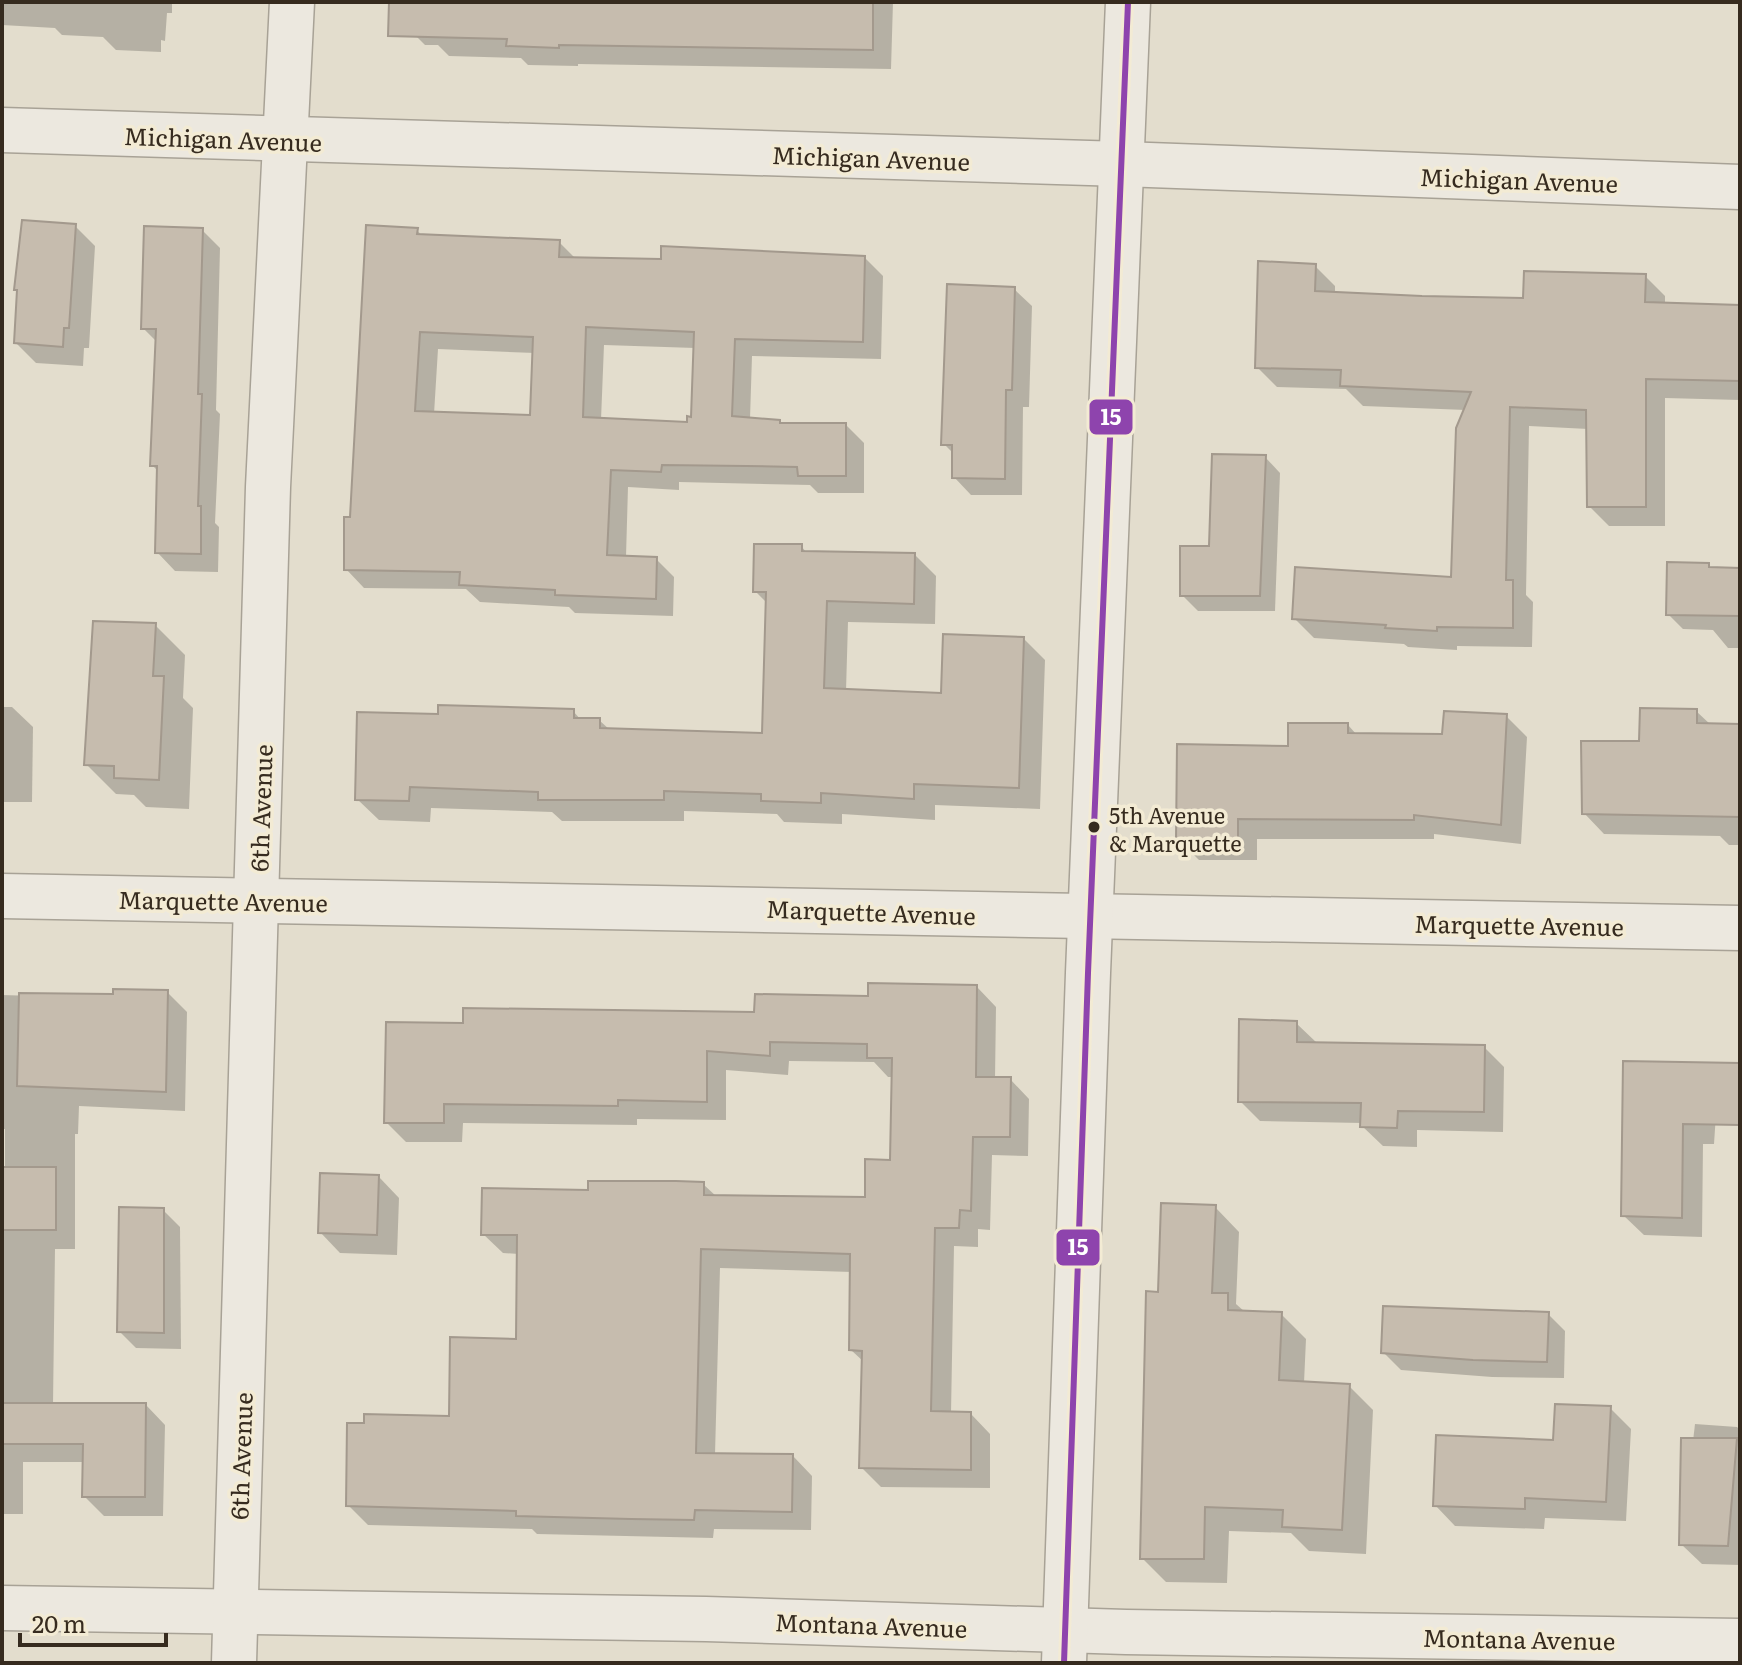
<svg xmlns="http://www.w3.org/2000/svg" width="1742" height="1665" viewBox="0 0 1742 1665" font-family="Literata,serif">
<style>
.shadow{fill:#0003;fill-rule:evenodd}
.building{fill:#c6bcae;stroke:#a3998d;stroke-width:2;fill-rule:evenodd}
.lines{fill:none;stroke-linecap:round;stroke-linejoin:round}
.minor-casing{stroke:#a8a296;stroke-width:47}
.minor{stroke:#ece8df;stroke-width:44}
.bus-1-casing{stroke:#f3ebd4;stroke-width:12}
.bus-1{stroke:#8e44ad;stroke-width:6}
.bus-dot{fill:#362b1f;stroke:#f3ebd4;stroke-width:3}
.labels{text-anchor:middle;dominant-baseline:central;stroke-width:7;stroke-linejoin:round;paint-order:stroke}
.bus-label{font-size:22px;fill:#362b1f;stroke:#f3ebd4;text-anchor:start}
.street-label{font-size:24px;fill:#362b1f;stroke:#f3ebd4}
.line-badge{stroke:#f3ebd4;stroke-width:3}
.badge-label{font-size:22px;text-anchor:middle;font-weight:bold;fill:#fff}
</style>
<rect width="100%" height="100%" fill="#e3ddcd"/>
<!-- shadow -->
<g class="shadow">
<path d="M2 2H172V13H167L165 41 161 40V52L116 50 103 37 62 35 55 28 2 25Z"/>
<path d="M406 2H893L891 69 578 64V66L528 65 521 58 449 56 438 45H425L405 25Z"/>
<path d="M75 226 95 246 89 348H84L83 366 36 363 16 343 19 293 16 289Z"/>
<path d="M202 230 220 248 216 410 220 414 215 523 219 527 218 572 175 571 157 552 159 472 152 465 157 342 143 328Z"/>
<path d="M417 230 423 237 559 242 576 259 662 261 865 258 883 276 881 359 752 356 750 419 779 422 782 425H846L864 443V493H818L810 485 679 482V490L628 487 626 557 656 559 674 577 673 616 575 613 569 607 480 602 466 589 364 588 346 569 351 519ZM604 345 695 348 693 419 689 425 601 420ZM438 349 535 353 532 417 434 414Z"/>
<path d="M1315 266 1335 286V293L1525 300 1645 276 1665 296V305L1740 307V400L1665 398V526H1609L1589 506 1588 429 1529 426 1526 595 1533 602 1532 647 1457 646V650L1408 647 1404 644 1314 638 1294 618 1453 580 1466 410 1363 406 1346 389 1277 387 1257 367Z"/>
<path d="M1014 289 1032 306 1029 407H1023L1022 495H971L954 477V454L944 444Z"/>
<path d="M1265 457 1280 473 1275 611H1198L1182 595Z"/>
<path d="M801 546 807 553 915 555 936 576 935 624 848 622 846 691 943 695 1024 639 1045 660 1040 809 935 805V820L842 814V824L784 822 777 814 684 811V821H562L552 812 431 808 430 822 379 820 357 799 440 716 573 711 581 720H599L610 730 764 735 768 604 755 591Z"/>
<path d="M1708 565 1712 569 1740 570V648H1728L1713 630 1683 629 1668 614Z"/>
<path d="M155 625 185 655 183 698 193 708 189 809 146 807 134 795 116 794 86 764Z"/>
<path d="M2 707H12L33 727 32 802H2Z"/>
<path d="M1696 711 1711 725 1740 726V845H1729L1720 836 1604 834 1584 813Z"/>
<path d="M1506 716 1527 737 1521 844 1434 834V839H1257V860H1199L1178 839 1290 748 1348 725 1357 735 1444 736Z"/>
<path d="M977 987 996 1007 995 1079H1010L1029 1099 1028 1156 992 1155 990 1230 978 1229V1247L954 1246 951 1414H971L990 1434V1488L881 1487 861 1467 864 1362 851 1350 852 1272 720 1268 715 1455 793 1456 812 1476 811 1530 714 1529 713 1538 537 1534 532 1529 368 1525 348 1505 451 1418 518 1341 519 1254 503 1253 483 1234 590 1192 703 1184 717 1197 867 1199 892 1162 894 1077H888L874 1062 789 1061 788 1075 726 1070V1120L637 1119V1125L463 1123 462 1142H406L386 1122 465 1025 756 1014 870 998Z"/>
<path d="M167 992 187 1012 185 1111 79 1106 78 1134H75V1249H55L53 1405H146L165 1425 163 1516H104L84 1496 85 1462H23V1514H2V1200H5V1129H2V995L70 997Z"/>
<path d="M1296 1023 1317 1043 1484 1047 1504 1067 1503 1132 1417 1130V1147L1383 1146 1362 1126V1123L1260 1121 1240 1101Z"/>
<path d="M1625 1063 1718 1084 1714 1144H1703L1702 1237 1644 1235 1623 1215Z"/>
<path d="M379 1177 399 1198 397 1255 340 1253 320 1232Z"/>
<path d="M1215 1207 1239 1232 1236 1304 1245 1312 1281 1314 1306 1339 1304 1383 1349 1386 1373 1410 1366 1554 1309 1551 1291 1533 1229 1531 1227 1583 1166 1582 1142 1558 1160 1294Z"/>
<path d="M163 1210 180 1227 181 1349 136 1348 119 1331Z"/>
<path d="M1548 1314 1565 1331 1564 1378 1492 1377 1401 1370 1383 1352Z"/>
<path d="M1610 1408 1631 1429 1626 1521 1545 1518 1544 1529 1455 1526 1435 1505 1555 1442Z"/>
<path d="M1695 1424 1737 1427 1740 1430V1565L1702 1564 1681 1544Z"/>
</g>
<!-- building -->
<g class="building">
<path d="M389 2H873V50L559 45V48L506 46 507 39 388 36Z"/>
<path d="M22 220 76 224 69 328H64L63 347 14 343 17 290H14Z"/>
<path d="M366 225 418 228 417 234 560 240 559 257 661 259V246L865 256 863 342 735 339 732 416 780 420V423H846V476H798L797 467 746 466 662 465 661 472 611 470 607 555 657 557 656 599 555 595V590L459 585 460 572 344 570V517H350ZM586 327 694 332 691 417 687 416V422L583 417ZM420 332 533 337 530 415 415 411Z"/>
<path d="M144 226 203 228 198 394H202L198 506H201V554L155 553 157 466H150L156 329H141Z"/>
<path d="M1258 261 1316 264 1315 291 1422 296 1523 298 1524 271 1646 274 1645 302 1740 305V381L1646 379V507H1587L1586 410 1510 407 1506 580H1513V628L1437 627V631L1385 628 1386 625 1292 619 1295 567 1451 577 1456 428 1471 392 1340 386 1341 370 1255 368Z"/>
<path d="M947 284 1015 287 1012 390H1006L1005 479 952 478V445H941Z"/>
<path d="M1212 454 1266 455 1260 596H1180V546H1209Z"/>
<path d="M754 544H802V551L915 553 914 604 827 601 824 688 941 693 943 634 1024 637 1019 788 914 784V799L821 793V803L761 801V794L664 791V800H538V792L410 787 409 801 355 800 357 712 438 714V705L574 709V718H600V728L762 733 766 592H753Z"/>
<path d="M1667 562 1709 563V567L1740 568V616L1666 615Z"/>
<path d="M93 621 156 623 153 676H164L159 780 114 778V766L84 765Z"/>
<path d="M1640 708 1697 709V723L1740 724V817L1582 814 1581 741H1639Z"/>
<path d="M1444 711 1507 714 1501 825 1414 815V820L1238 819V841L1176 840 1177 744 1288 746V723H1348V733L1442 734Z"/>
<path d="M868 983 977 985 976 1077H1011L1010 1137H973L971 1211 960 1210 959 1228H935L931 1411 971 1412V1470L859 1468 862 1351 849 1350 850 1254 701 1249 696 1453 793 1454 792 1512 695 1510 694 1520 631 1519 516 1516V1511L346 1506 347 1423H364V1414L449 1416 450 1337 516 1339 517 1235H481L482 1188 588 1190V1181H676L704 1182V1195L865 1197V1159L890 1160 892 1058H867V1044L770 1042V1056L707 1051V1102L618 1100V1106L444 1104V1123H384L386 1022 463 1023V1008L754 1012 755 994 868 996Z"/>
<path d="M113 989 168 990 166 1092 17 1086 19 993 113 994Z"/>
<path d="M1239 1019 1297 1021V1042L1485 1045 1484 1112 1398 1111 1397 1128 1360 1127 1361 1103 1238 1102Z"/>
<path d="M1623 1061 1740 1063V1125L1683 1124 1682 1218 1621 1216Z"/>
<rect x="3" y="1167" width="53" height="63"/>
<path d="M320 1173 379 1175 377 1235 318 1233Z"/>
<path d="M1161 1203 1216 1205 1212 1293H1228V1310L1282 1312 1279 1380 1350 1384 1342 1530 1282 1527 1283 1510 1205 1507 1204 1559H1140L1146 1291 1158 1292Z"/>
<path d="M119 1207 164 1208V1333L117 1332Z"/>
<path d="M1383 1306 1549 1312 1547 1362 1473 1360 1381 1353Z"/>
<path d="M2 1403H146L145 1497H82L83 1444H2Z"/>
<path d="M1555 1404 1611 1406 1606 1502 1525 1498V1509L1433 1506 1436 1435 1553 1440Z"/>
<path d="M1681 1438H1737L1728 1546 1679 1545Z"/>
</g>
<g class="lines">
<!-- minor casing -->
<g class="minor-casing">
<g id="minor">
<path d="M2 130 1122 164 1740 187"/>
<path d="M2 896 1740 928"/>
<path d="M2 1608 706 1619 1126 1632 1740 1641"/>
<path d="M234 1663 268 487 292 2"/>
<path d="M1064 1663 1088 973 1128 2"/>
</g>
</g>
<!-- minor -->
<use href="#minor" class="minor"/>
<!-- bus-1 casing -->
<g class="bus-1-casing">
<path id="bus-1" d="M1064 1663 1088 973 1128 2"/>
</g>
<!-- bus-1 -->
<use href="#bus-1" class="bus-1"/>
</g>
<!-- markers -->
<circle class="bus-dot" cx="1094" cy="827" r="7"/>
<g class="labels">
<!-- bus labels -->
<g class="bus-label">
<text x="1109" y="814">5th Avenue<tspan x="1109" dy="28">&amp; Marquette</tspan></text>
</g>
<!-- street labels -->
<g class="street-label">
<text transform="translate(223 138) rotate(2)">Michigan Avenue</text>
<text transform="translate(871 157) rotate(2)">Michigan Avenue</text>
<text transform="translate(1519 179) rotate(2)">Michigan Avenue</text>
<text transform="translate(260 808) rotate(-88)">6th Avenue</text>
<text transform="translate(223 900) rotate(1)">Marquette Avenue</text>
<text transform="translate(871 911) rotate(2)">Marquette Avenue</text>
<text transform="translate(1519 924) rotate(1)">Marquette Avenue</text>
<text transform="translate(240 1456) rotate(-88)">6th Avenue</text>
<text transform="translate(871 1624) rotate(2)">Montana Avenue</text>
<text transform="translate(1519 1638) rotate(1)">Montana Avenue</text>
</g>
</g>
<g class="line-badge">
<rect x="1088" y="398" width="46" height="38" rx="8" fill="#8e44ad"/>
<rect x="1055" y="1228" width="46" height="39" rx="8" fill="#8e44ad"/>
</g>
<g class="badge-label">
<text x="1111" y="425">15</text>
<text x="1078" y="1255">15</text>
</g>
<!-- border -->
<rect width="1742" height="1665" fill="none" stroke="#362b1f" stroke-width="8"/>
<!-- scale -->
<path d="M20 1633v12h146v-12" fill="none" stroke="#362b1f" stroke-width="4"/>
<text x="32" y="1633" font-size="24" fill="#362b1f" stroke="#f3ebd4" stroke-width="6" paint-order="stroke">20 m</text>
</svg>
